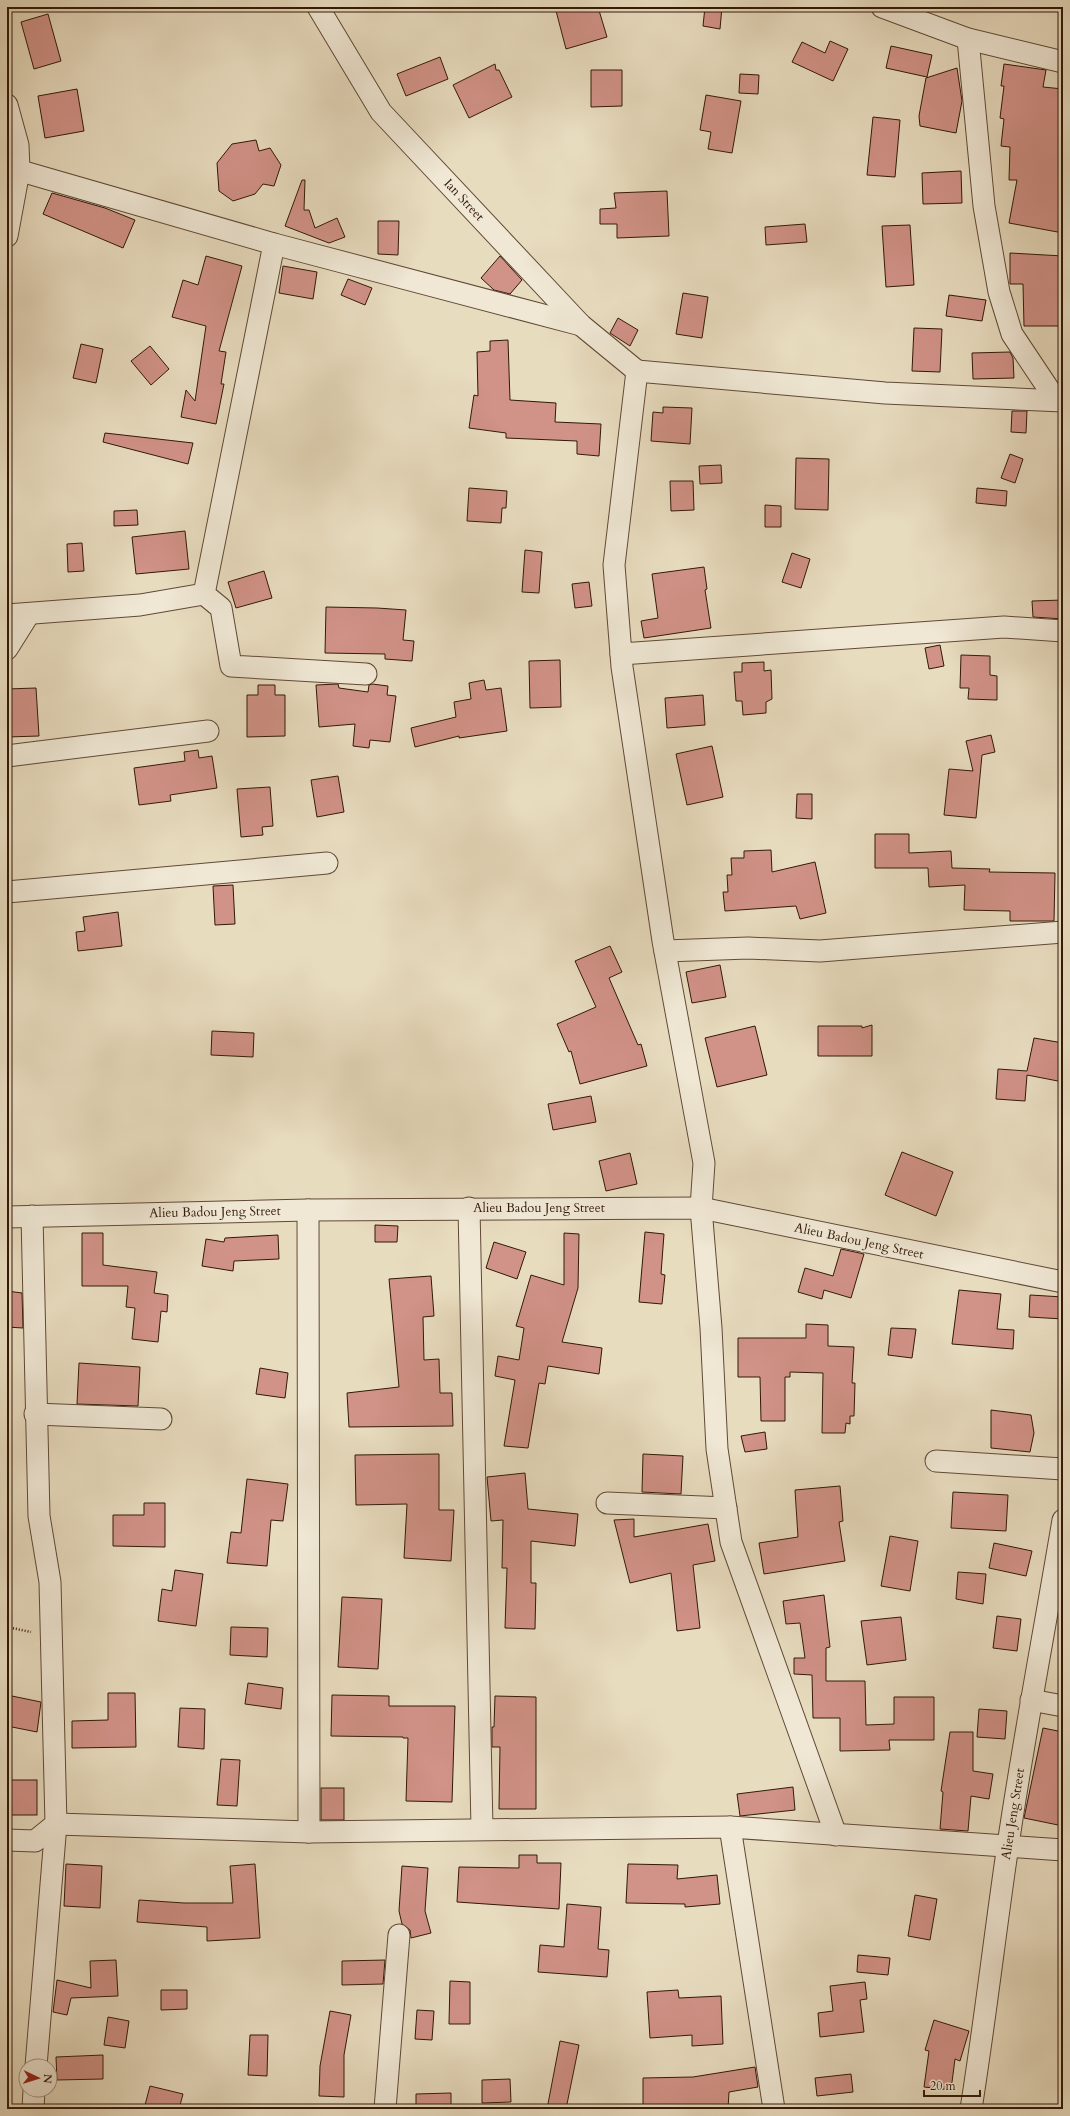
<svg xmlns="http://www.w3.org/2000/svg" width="1070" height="2116" viewBox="0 0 1070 2116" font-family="Cardo,serif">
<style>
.building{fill:#d19287;stroke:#321808}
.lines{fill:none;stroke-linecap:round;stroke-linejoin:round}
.minor-casing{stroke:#604936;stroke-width:23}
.path{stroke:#321808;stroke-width:2.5;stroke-dasharray:1 2;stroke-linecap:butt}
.minor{stroke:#f0e8d5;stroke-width:21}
.labels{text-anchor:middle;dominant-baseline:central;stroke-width:4;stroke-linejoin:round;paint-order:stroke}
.street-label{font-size:13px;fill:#321808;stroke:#f0e8d5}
</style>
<rect width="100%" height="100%" fill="#e8dcbf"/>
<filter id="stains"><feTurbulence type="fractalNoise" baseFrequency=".005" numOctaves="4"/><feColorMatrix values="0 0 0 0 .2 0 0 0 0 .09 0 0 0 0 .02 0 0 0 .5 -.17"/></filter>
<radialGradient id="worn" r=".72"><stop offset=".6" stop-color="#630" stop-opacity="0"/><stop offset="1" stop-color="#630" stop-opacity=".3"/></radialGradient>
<!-- building -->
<g class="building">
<path d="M555 7H598L607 37 566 49Z"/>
<path d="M705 7H722L720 29 703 26Z"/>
<path d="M48 14 61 61 34 69 21 22Z"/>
<path d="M830 41 848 49 833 81 792 62 802 42 825 53Z"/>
<path d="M891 46 932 55 927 77 886 68Z"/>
<path d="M440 57 448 79 406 96 397 74Z"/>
<path d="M495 64 496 70H499L512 97 469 118 453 85Z"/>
<path d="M1004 64 1046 70 1043 87 1063 89V233L1009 223 1017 180H1009L1010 147 1001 146 1004 119 1000 118 1004 86H1001Z"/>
<path d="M957 68 962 101 956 133 920 126 919 116 926 78Z"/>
<path d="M591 70H622V106L591 107Z"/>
<path d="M740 74 759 75 758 94 739 93Z"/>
<path d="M77 89 84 131 45 138 38 96Z"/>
<path d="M706 95 741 101 732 153 708 149 711 132 700 130Z"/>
<path d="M873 117 900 120 895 177 867 175Z"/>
<path d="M256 140 259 151 270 148 281 165 274 186 263 184 255 194 233 201 219 191 217 163 232 144Z"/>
<path d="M961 171 962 203 923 204 922 173Z"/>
<path d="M302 180H305L304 210H309L315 228 337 218 345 237 329 243 285 226Z"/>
<path d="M667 191 669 236 617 238V224H600V209L616 208 614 193Z"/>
<path d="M52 193 105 208 135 220 123 248 43 214Z"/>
<path d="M378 221H399L398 255 378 254Z"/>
<path d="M805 224 807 242 766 245 765 227Z"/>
<path d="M910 225 914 285 886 287 882 226Z"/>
<path d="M1010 253 1063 256V326H1024L1023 284H1010Z"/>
<path d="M206 256 242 266 219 351 226 352 221 384H224L216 424 181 417 186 390 195 401 206 326 172 317 183 280 198 285Z"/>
<path d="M500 256 522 280 510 294 494 290 481 278Z"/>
<path d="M283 266 317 272 313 299 279 293Z"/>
<path d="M348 279 372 288 365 305 341 295Z"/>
<path d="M683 293 708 297 702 338 676 334Z"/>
<path d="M949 295 986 300 982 321 946 316Z"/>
<path d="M618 318 638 330 630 346 610 333Z"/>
<path d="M914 328 942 329 940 372 912 371Z"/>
<path d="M508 340 510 400 556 403 555 422 601 424 599 456 577 454V441L506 438V433L469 428 474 395 478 396 477 352 490 351V341Z"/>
<path d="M81 344 103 349 96 383 73 378Z"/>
<path d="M150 346 169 369 151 385 131 361Z"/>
<path d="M1010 352 1013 358 1014 378 973 379 972 353Z"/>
<path d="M663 407 692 408 690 444 651 441 653 412 663 413Z"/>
<path d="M1012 411H1027L1026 433 1011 432Z"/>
<path d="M105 433 193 443 188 464 103 442Z"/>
<path d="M1010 454 1023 459 1015 483 1001 478Z"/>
<path d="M796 458 829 459 828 510 795 509Z"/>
<path d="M721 465 722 483 700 484 699 466Z"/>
<path d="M670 481H693L694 510 671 511Z"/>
<path d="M469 488 507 491 506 508H502L501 523 467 521Z"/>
<path d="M977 488 1007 491 1006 506 976 503Z"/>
<path d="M765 505 781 506V527H765Z"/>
<path d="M137 510 138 525 114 526V511Z"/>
<path d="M185 531 189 569 136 574 132 537Z"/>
<path d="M82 543 84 571 68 572 67 544Z"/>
<path d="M525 550 542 552 539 593 522 592Z"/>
<path d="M792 553 810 559 801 588 782 582Z"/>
<path d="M704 567 707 589 705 590 711 628 644 638 641 621 658 618 652 574Z"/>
<path d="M264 571 272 598 236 608 228 582Z"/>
<path d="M589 582 592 606 575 608 572 584Z"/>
<path d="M1063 600V619L1033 617 1032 601Z"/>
<path d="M326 607 377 608 406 610 403 640 414 641 412 661 385 659V654L325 653Z"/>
<path d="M940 645 944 666 929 669 925 648Z"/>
<path d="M961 655 990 656V675L997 676V700L968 699 969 688H960Z"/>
<path d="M560 660 561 707 530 708 529 661Z"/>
<path d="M764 662V671L771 670 772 699 766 702V713L743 715 742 701H736L734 672H742V663Z"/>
<path d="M484 680 486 690 501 688 507 731 459 738V736L415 747 411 728 456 717 454 702 471 699 469 683Z"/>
<path d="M338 684 339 688 368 692 369 685 372 684 388 686 387 695 396 696 390 742 370 740 369 748 353 746 355 724 319 727 316 685Z"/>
<path d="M258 685H275V695H285V736L247 737V695H258Z"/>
<path d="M36 688 39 736 7 737V689Z"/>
<path d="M703 695 705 725 667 728 665 698Z"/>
<path d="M991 735 995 752 982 755 976 818 944 815 949 769 973 771 966 741Z"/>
<path d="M712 746 723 797 687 805 676 754Z"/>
<path d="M198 750 199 758 212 756 217 788 170 795 171 801 139 805 134 768 185 761 184 752Z"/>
<path d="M338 776 344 812 317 817 311 780Z"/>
<path d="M270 787 273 826 262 827 263 835 241 837 237 789Z"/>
<path d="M797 794H812V819L796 818Z"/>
<path d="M875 834H909V853L951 851 952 868 990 869 989 872 1055 873 1054 921H1010V911L964 910 965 885 929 887 928 868H875Z"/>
<path d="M771 850 772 872 815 862 826 913 800 919 796 906 725 911 723 892H728L727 875H732L731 858H744V851Z"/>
<path d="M233 885 235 924 215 925 213 886Z"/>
<path d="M118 912 122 946 78 951 76 932 85 931 83 917Z"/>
<path d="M610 946 622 972 609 978 638 1045 641 1044 647 1066 580 1084 571 1051 569 1052 557 1024 596 1007 575 961Z"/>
<path d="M720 965 726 997 692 1003 686 972Z"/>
<path d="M872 1025V1056H818V1026H862V1028Z"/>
<path d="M755 1026 767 1075 717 1087 705 1038Z"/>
<path d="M212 1031 254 1033 253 1057 211 1055Z"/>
<path d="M1034 1038 1063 1043V1082L1027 1075 1025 1101 996 1099 998 1069 1027 1071Z"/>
<path d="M591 1096 596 1122 553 1130 548 1104Z"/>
<path d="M902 1152 953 1172 936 1216 885 1195Z"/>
<path d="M630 1153 637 1184 606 1191 599 1161Z"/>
<path d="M375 1225 398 1226 397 1242H375Z"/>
<path d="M645 1232 664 1234 661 1274 665 1275 662 1304 639 1302Z"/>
<path d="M82 1233H103V1265L157 1272 154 1293 168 1295 167 1312 161 1311 158 1342 132 1339 135 1308 126 1307 128 1286H82Z"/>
<path d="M564 1233 579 1234 578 1288 562 1342 602 1348 599 1374 548 1366 545 1384 539 1383 528 1448 504 1446 515 1380 495 1376 498 1356 519 1360 524 1328 516 1326 531 1275 564 1285Z"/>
<path d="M278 1235 279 1259 234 1261 233 1271 202 1266 206 1239 224 1242 225 1238Z"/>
<path d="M494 1242 526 1252 517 1279 486 1268Z"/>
<path d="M841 1249 864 1254 851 1298 824 1290 822 1299 798 1292 805 1268 833 1276Z"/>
<path d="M431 1276 434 1316 423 1317 424 1360 439 1359 440 1393H452L453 1426 349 1427 347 1393 399 1387 389 1279Z"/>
<path d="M959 1290 1001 1294 997 1329 1014 1330 1013 1349 952 1344Z"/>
<path d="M7 1291 22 1293 23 1328 7 1327Z"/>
<path d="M1030 1295 1063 1297V1319L1029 1317Z"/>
<path d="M806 1324 828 1325V1346L854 1347 852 1383H855L854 1416H850V1424L846 1423 845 1433H822L823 1373 790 1372V1377H785V1421H761L760 1377H738V1338H806Z"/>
<path d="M891 1328 916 1329 912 1358 888 1355Z"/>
<path d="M79 1363 140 1367 138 1406 77 1404Z"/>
<path d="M260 1368 288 1373 285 1398 256 1394Z"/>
<path d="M991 1410 1031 1415 1034 1433 1030 1452 991 1448Z"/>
<path d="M765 1432 767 1449 745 1452 741 1436Z"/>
<path d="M439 1454V1510H454L451 1561 404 1558 407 1504 356 1505 355 1455Z"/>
<path d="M643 1454 683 1456 681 1494 642 1492Z"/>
<path d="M525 1473 528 1509 578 1514 575 1546 531 1541V1583H536L535 1629 505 1628 507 1568H502L503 1520 491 1521 487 1477Z"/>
<path d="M247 1479 288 1484 283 1521 271 1520 267 1566 227 1563 231 1532 241 1533Z"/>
<path d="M840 1486 843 1521 839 1522 845 1561 764 1574 759 1543 798 1537 795 1490Z"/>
<path d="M953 1492 1008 1495 1006 1531 951 1528Z"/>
<path d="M144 1503H165V1547L113 1546V1515H144Z"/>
<path d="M634 1519V1537L708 1524 715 1561 693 1565 700 1628 677 1631 671 1573 630 1583 614 1520Z"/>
<path d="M890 1536 918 1541 910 1591 881 1586Z"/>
<path d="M994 1543 1032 1551 1026 1576 989 1568Z"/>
<path d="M175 1570 203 1574 196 1626 158 1621 162 1589 172 1591Z"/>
<path d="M958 1572 986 1574 983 1604 956 1599Z"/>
<path d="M824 1595 830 1647 826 1648V1681H865L866 1725 894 1724V1697H934V1740H889L890 1750 840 1751V1718H813L812 1675 794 1674V1658H805L800 1623 786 1624 783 1601Z"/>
<path d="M342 1597 382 1599 378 1669 338 1667Z"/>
<path d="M997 1616 1021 1619 1017 1651 993 1648Z"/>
<path d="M901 1617 906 1660 867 1665 861 1621Z"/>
<path d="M231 1627 268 1628 267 1657 230 1655Z"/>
<path d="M248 1683 283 1688 281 1709 245 1704Z"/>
<path d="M108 1693H135L136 1747 72 1748V1721L108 1720Z"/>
<path d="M7 1695 41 1702 37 1732 7 1726Z"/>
<path d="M332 1695 389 1696V1706H455L452 1802 406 1801 408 1738H403V1737L331 1736Z"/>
<path d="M495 1696 536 1697V1809H499L500 1747H492V1727H494Z"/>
<path d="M180 1708 205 1709 204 1749 178 1747Z"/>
<path d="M979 1709 1007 1711 1005 1739 977 1737Z"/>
<path d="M1043 1728 1063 1732V1826L1024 1818Z"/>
<path d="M950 1732H973V1771L993 1774 989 1799 971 1796 968 1831 940 1829 943 1792 941 1791Z"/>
<path d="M221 1759 240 1760 237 1806 217 1805Z"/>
<rect x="7" y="1780" width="30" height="35"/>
<path d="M793 1787 795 1810 740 1816 737 1794Z"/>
<rect x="321" y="1788" width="23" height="32"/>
<path d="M519 1855H537V1863H561L559 1909 457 1902 459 1867 519 1868Z"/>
<path d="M66 1864 102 1866 100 1908 64 1906Z"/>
<path d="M255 1864 260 1938 207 1941V1927L137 1922 139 1900 184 1903H233L230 1866Z"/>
<path d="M628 1864 678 1865 677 1879 717 1875 720 1904 685 1907V1904L626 1903Z"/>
<path d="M402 1866 428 1868 425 1911 431 1933 411 1938 410 1930 402 1924 399 1911Z"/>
<path d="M915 1895 937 1899 930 1940 908 1936Z"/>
<path d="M567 1904 601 1907 598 1949 609 1950 607 1977 538 1972 540 1945 564 1947Z"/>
<path d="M858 1955 890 1958 888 1975 857 1972Z"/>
<path d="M116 1960 118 1996 71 1998 67 2015 53 2012 57 1980 91 1988 90 1961Z"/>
<path d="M385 1960 383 1984 342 1985V1961Z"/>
<path d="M450 1981 470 1982V2024H449Z"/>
<path d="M865 1982 867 1999 860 2000 864 2032 820 2037 818 2013 833 2011 830 1986Z"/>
<path d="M161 1990H187V2009L161 2010Z"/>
<path d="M678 1990 679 1998 721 1996 723 2044 692 2046V2035L650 2038 647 1992Z"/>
<path d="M417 2010 434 2011 432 2040 415 2039Z"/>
<path d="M330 2011 351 2015 344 2055V2097L319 2096 320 2066Z"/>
<path d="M108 2017 129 2021 125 2048 104 2045Z"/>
<path d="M934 2020 969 2031 960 2061 955 2059 951 2090 924 2087 929 2051 925 2050Z"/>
<path d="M250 2035H268L267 2076 248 2075Z"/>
<path d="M560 2041 579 2045 566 2109H547Z"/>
<path d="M103 2055V2079L57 2080 56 2057Z"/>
<path d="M755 2067 758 2087 729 2092 728 2109H643V2078L693 2077Z"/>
<path d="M851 2074 853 2092 817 2096 815 2078Z"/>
<path d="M510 2079 511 2102 482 2103V2080Z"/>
<path d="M150 2086 183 2094 179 2109H144Z"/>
<path d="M451 2093V2109H416V2094Z"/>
</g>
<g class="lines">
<!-- minor casing -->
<g class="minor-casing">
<g id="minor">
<path d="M318 7 381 112 581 325 637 371"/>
<path d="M882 7 968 39 1063 62"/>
<path d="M968 39 984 206 999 292 1012 334 1056 400"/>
<path d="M7 105 18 145 19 171 7 236"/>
<path d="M7 167 274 244 581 325"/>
<path d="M637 371 614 565 622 667 663 941 704 1163 701 1208 711 1328 717 1449 731 1542 836 1835"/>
<path d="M637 371 885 393 1063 401"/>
<path d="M204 594 221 608 231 666 366 674"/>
<path d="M7 615 140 605 204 594 274 244"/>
<path d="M7 649 29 614"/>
<path d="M621 654 1004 627 1063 631"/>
<path d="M7 756 208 731"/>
<path d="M7 892 327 863"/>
<path d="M665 951 748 948 820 951 1063 932"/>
<path d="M469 1208 482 1829"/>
<path d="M308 1210 309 1832"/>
<path d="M32 1216 39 1516 50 1582 56 1824 36 2066"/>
<path d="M7 1217 308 1210 701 1208 1063 1282"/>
<path d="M35 1414 161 1419"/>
<path d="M936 1461 1063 1469"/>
<path d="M607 1503 726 1508"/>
<path d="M1031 1700 1063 1706"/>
<path d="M730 1827 774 2109"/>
<path d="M7 1840 35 1841 56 1824 309 1832 730 1827 1063 1850"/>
<path d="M33 2109 34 2090"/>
<path d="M385 2109 399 1935"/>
<path d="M971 2109C985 2021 995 1933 1008 1845 1024 1736 1045 1628 1063 1520"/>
</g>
</g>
<!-- path -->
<path class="path" d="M7 1627 31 1632"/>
<!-- minor -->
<use href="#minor" class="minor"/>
</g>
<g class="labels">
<!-- street labels -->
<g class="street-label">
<text transform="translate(464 200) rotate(47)">Ian Street</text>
<text x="539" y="1208">Alieu Badou Jeng Street</text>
<text transform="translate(215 1212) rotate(-1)">Alieu Badou Jeng Street</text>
<text transform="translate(859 1241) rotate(12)">Alieu Badou Jeng Street</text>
<text transform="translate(1013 1814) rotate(-81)">Alieu Jeng Street</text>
</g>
</g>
<!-- margin -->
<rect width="1070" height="2116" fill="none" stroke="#e8dcbf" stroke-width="24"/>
<rect x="8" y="8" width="1054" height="2100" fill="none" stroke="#321808" stroke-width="2"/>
<rect x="12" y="12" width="1046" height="2092" fill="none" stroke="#321808"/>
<!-- north arrow -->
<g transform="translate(38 2078) rotate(94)"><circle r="19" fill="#f0e8d5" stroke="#a49583"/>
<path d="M0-3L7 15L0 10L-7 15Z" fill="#8f2418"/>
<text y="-6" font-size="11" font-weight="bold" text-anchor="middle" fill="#321808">N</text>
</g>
<!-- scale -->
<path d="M924 2090v6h56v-6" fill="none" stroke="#321808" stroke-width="2"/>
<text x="930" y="2090" font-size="12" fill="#321808" stroke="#f0e8d5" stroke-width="3" paint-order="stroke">20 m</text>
<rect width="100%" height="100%" filter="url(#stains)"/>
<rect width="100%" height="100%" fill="url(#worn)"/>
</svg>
